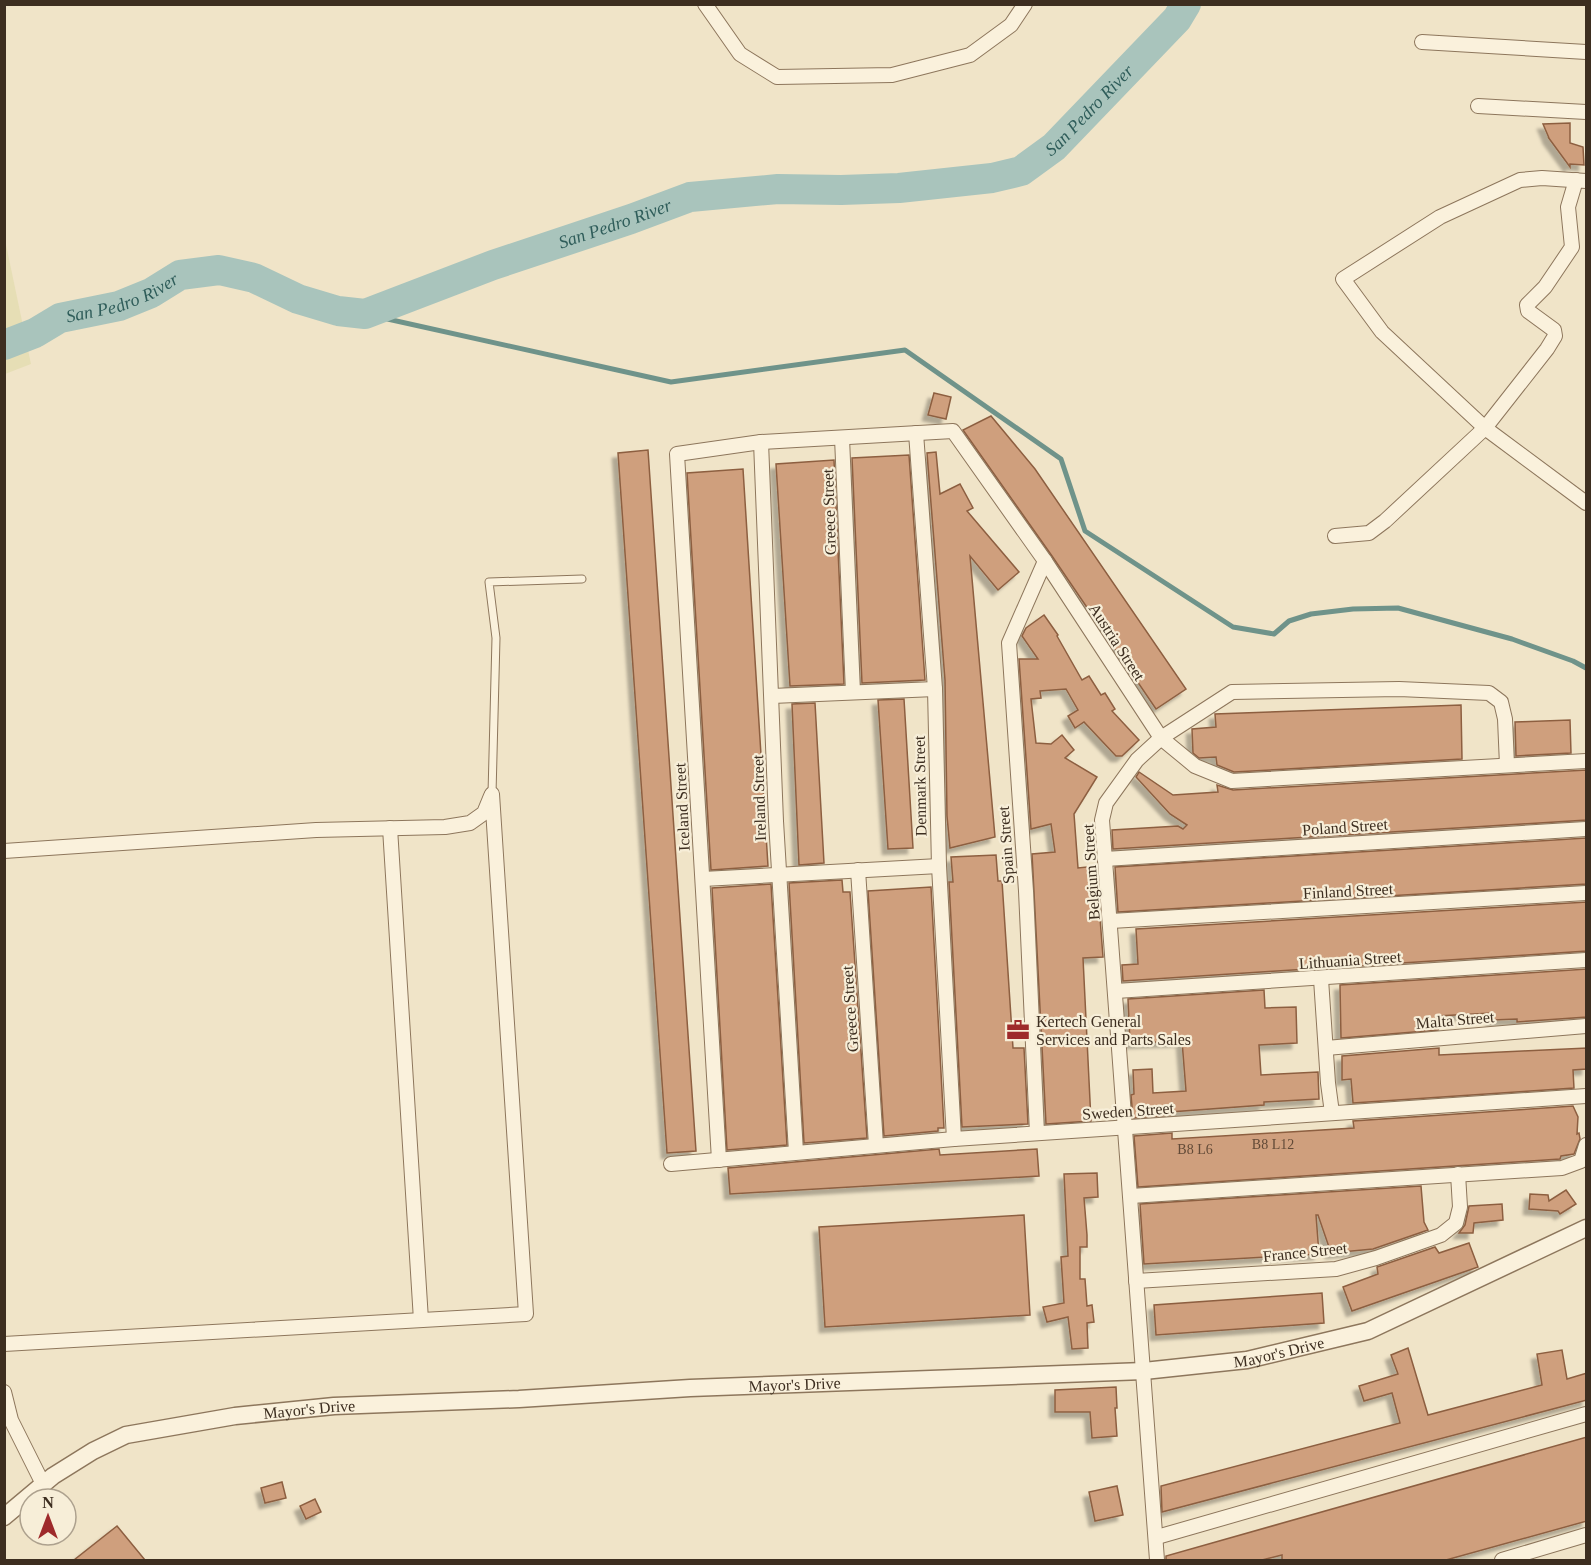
<svg xmlns="http://www.w3.org/2000/svg" width="1591" height="1565" viewBox="0 0 1591 1565" font-family="'Times New Roman',serif">
<style>
.farmland{fill:#e6deb5}
.lines{fill:none;stroke-linecap:round;stroke-linejoin:round}
.stream{stroke:#6f938a;stroke-width:5}
.river{stroke:#a9c4bc;stroke-width:30}
.building{fill:#cf9f7d;stroke:#8d5f41;stroke-width:1.5;filter:url(#shadow)}
.service-casing{stroke:#8d765c;stroke-width:9}
.minor-casing{stroke:#8d765c;stroke-width:16}
.tertiary-casing{stroke:#8d765c;stroke-width:19}
.service{stroke:#faf1dc;stroke-width:7}
.minor{stroke:#faf1dc;stroke-width:14}
.tertiary{stroke:#faf1dc;stroke-width:16}
.labels{text-anchor:middle;dominant-baseline:central;stroke-width:4.5;stroke-linejoin:round;paint-order:stroke}
.number-label{font-size:14px;fill:#624a37}
.street-label{font-size:16px;fill:#3d2e20;stroke:#f7eed8}
.poi-label{font-size:16px;fill:#3d2e20;stroke:#f7eed8;text-anchor:start}
.water-label{font-size:18px;font-style:italic;fill:#2f5d5a;stroke:#f7eed8}
</style>
<defs>
<filter id="shadow"><feDropShadow dx="-5.5" dy="5.5" stdDeviation="1.5" flood-color="#0004"/></filter>
</defs>
<rect width="100%" height="100%" fill="#f0e4c8"/>
<!-- farmland -->
<path class="farmland" d="M4 235 31 364 5 374H4Z"/>
<g class="lines">
<!-- stream -->
<path class="stream" d="M365 314 671 382 905 350 1061 459 1085 531 1233 627 1274 634 1289 621 1311 614 1353 609 1398 608 1512 639 1573 661 1586 668"/>
<!-- river -->
<path class="river" id="s1" d="M4 345 35 333 60 318 119 306 151 293 180 275 219 270 254 278 298 299 338 311 365 314 493 265 631 219 690 197 778 189 841 190 899 188 992 178 1021 171 1054 147 1177 19 1186 4"/>
</g>
<!-- building -->
<g class="building">
<path d="M1570 123V143L1583 147 1584 165 1570 164V167L1548 137 1549 138 1543 124Z"/>
<path d="M934 393 951 397 946 419 928 415Z"/>
<path d="M991 416 1035 469 1186 689 1156 709 1052 556 963 430Z"/>
<path d="M648 450 696 1151 667 1153 618 453Z"/>
<path d="M936 452 940 494 960 484 973 508 967 511 1019 572 998 590 970 556 995 837 950 848 947 816 945 680 927 453Z"/>
<path d="M909 455 925 680 862 683 852 458Z"/>
<path d="M834 460 844 684 790 686 776 464Z"/>
<path d="M743 469 768 866 711 870 687 473Z"/>
<path d="M1044 615 1058 635 1057 636 1082 680 1089 676 1101 695 1105 693 1115 709 1112 711 1139 740 1122 756H1116L1084 722 1075 728 1068 716 1078 710 1066 689 1040 691 1041 698 1031 699 1036 743 1051 744 1062 735 1074 750 1065 758 1097 777 1074 814 1078 868 1096 866 1103 957 1083 958 1091 1121 1046 1124 1032 854 1055 852 1051 824 1031 829 1019 659H1038L1022 636 1026 628Z"/>
<path d="M904 699 913 848 888 849 878 700Z"/>
<path d="M815 703 824 863 799 865 792 704Z"/>
<path d="M1461 705 1462 759 1234 772 1217 765 1216 757 1199 758 1193 753 1192 729 1216 727 1215 714Z"/>
<path d="M1570 720 1571 753 1516 756 1515 722Z"/>
<path d="M1587 770V820L1113 849 1112 830 1178 826 1183 829 1187 825 1170 814 1136 777 1139 772 1173 795 1218 792 1217 785 1233 790Z"/>
<path d="M1586 838 1587 884 1118 912 1115 867Z"/>
<path d="M996 855 998 881H1002L1013 1048H1024L1028 1124 962 1127 949 882H953L951 857Z"/>
<path d="M842 880 843 892H850L867 1138 804 1143 789 883Z"/>
<path d="M771 884 787 1145 727 1150 712 888Z"/>
<path d="M931 887 944 1128H938V1131L884 1136 868 891Z"/>
<path d="M1587 902V951L1123 981 1122 965 1138 964 1136 929Z"/>
<path d="M1587 969V1017L1517 1022V1019L1492 1020V1013L1437 1016 1438 1030 1341 1038 1340 985Z"/>
<path d="M1264 990 1265 1008 1296 1007 1297 1043 1259 1045 1261 1075 1318 1072 1319 1099 1264 1102V1105L1170 1112V1115L1133 1118 1131 1095 1134 1094 1133 1070 1152 1069 1153 1093 1186 1091 1182 1041 1130 1043 1128 999Z"/>
<path d="M1439 1048V1055L1587 1048V1069L1573 1070 1574 1088 1353 1103 1351 1079 1342 1080V1056Z"/>
<path d="M1573 1106 1578 1117 1577 1134 1579 1133 1580 1139 1574 1154 1561 1156 1560 1159 1138 1187 1134 1136 1172 1133V1139L1354 1128 1353 1121Z"/>
<path d="M939 1149 940 1155 1037 1149 1039 1176 730 1194 728 1168Z"/>
<path d="M1097 1173 1098 1197 1084 1198 1087 1235V1247H1080V1279H1085L1087 1306 1092 1305 1094 1322 1087 1323 1088 1348 1072 1349 1068 1317 1047 1322 1043 1307 1064 1303 1061 1257 1068 1256 1064 1174Z"/>
<path d="M1421 1186 1424 1222 1428 1230 1373 1249 1331 1253 1318 1215H1316L1319 1254 1144 1264 1140 1204Z"/>
<path d="M1566 1190 1576 1204 1560 1214 1558 1211 1529 1209 1530 1194 1548 1195 1549 1201Z"/>
<path d="M1502 1204 1503 1220 1474 1223 1473 1233H1459L1465 1225 1469 1206Z"/>
<path d="M1024 1215 1030 1315 825 1327 819 1227Z"/>
<path d="M1469 1243 1478 1267 1352 1311 1343 1287 1378 1274 1377 1267 1435 1247 1439 1253Z"/>
<path d="M1322 1293 1324 1323 1156 1335 1154 1305Z"/>
<path d="M1408 1348 1428 1415 1542 1385 1537 1354 1562 1350 1567 1379 1587 1373V1400L1162 1512 1161 1486 1400 1423 1392 1393 1364 1401 1359 1386 1398 1374 1391 1355Z"/>
<path d="M1116 1387 1117 1408H1115L1117 1436 1092 1438 1090 1412H1055V1390Z"/>
<path d="M1587 1437V1521L1446 1560H1282V1555L1262 1560H1166V1556Z"/>
<path d="M282 1482 286 1498 265 1503 261 1488Z"/>
<path d="M1117 1486 1123 1515 1095 1521 1089 1492Z"/>
<path d="M315 1499 321 1512 306 1519 300 1506Z"/>
<path d="M117 1526 145 1560H74Z"/>
</g>
<g class="lines">
<!-- service casing -->
<g class="service-casing">
<path id="service" d="M492 794 496 638 489 582 582 579"/>
</g>
<!-- minor casing -->
<g class="minor-casing">
<g id="minor">
<path d="M705 4 740 54 777 77 892 75 970 55 1011 25 1025 4"/>
<path d="M1422 42 1586 52"/>
<path d="M1478 106 1586 112"/>
<path d="M1586 181 1542 178 1520 180 1440 217 1343 279 1382 332 1485 428 1586 503"/>
<path d="M916 433 935 689 939 866 954 1139"/>
<path d="M842 438 853 692"/>
<path d="M761 442 776 821 796 1152"/>
<path d="M1335 536 1369 533 1385 521 1485 428 1547 349 1555 336 1554 330 1528 311 1527 305 1545 287 1572 247 1568 207 1576 180"/>
<path d="M772 696 935 689"/>
<path d="M390 828 421 1320"/>
<path d="M4 851 316 830 445 827 470 823 484 813 491 796"/>
<path d="M1105 859 1586 829"/>
<path d="M858 870 876 1145"/>
<path d="M703 879 939 866"/>
<path d="M1111 921 1586 893"/>
<path d="M1321 979 1328 1083 1332 1113"/>
<path d="M1116 991 1586 960"/>
<path d="M1326 1048 1586 1026"/>
<path d="M1037 1133 1026 891 1009 643 1045 561"/>
<path d="M719 1160 677 454 761 442 953 431 1045 561 1161 738 1195 766 1232 781 1586 761"/>
<path d="M671 1164 954 1139 1586 1096"/>
<path d="M1131 1196 1562 1168 1581 1161 1586 1145"/>
<path d="M1136 1281 1336 1269 1376 1258 1441 1235 1456 1223 1460 1207 1458 1174"/>
<path d="M4 1344 526 1314 492 794"/>
<path d="M4 1392 11 1420 43 1484"/>
<path d="M1157 1537 1586 1414"/>
<path d="M1157 1560 1102 820 1106 803 1137 760 1161 738 1232 692 1399 689 1489 693 1501 702 1505 719 1507 765"/>
<path d="M1502 1560 1586 1535"/>
</g>
</g>
<!-- tertiary casing -->
<g class="tertiary-casing">
<g id="tertiary">
<path id="s2" d="M4 1517 53 1476 93 1451 126 1435 235 1416 334 1406 519 1399 690 1388 1144 1371 1247 1360 1368 1331 1586 1228"/>
</g>
</g>
<!-- service -->
<use href="#service" class="service"/>
<!-- minor -->
<use href="#minor" class="minor"/>
<!-- tertiary -->
<use href="#tertiary" class="tertiary"/>
</g>
<!-- icons -->
<defs>
<g id="office-bare" transform="scale(1.8)"><path d="M-6-3h4V-5.5h4V-3h4V5H-6ZM-1-4.5V-3h2v-1.5ZM-6 0V1H6V0Z" fill="#9e2a2b" stroke="#f7eed8" stroke-width="2.5" paint-order="stroke"/></g>
</defs>
<g fill-rule="evenodd">
<use href="#office-bare" x="1018" y="1030"/>
</g>
<g class="labels">
<!-- number labels -->
<g class="number-label">
<text x="1273" y="1144">B8 L12</text>
<text x="1195" y="1149">B8 L6</text>
</g>
<!-- street labels -->
<g class="street-label">
<text transform="translate(829 512) rotate(-92)">Greece Street</text>
<text transform="translate(1117 642) rotate(57)">Austria Street</text>
<text transform="translate(920 786) rotate(-91)">Denmark Street</text>
<text transform="translate(759 798) rotate(-92)">Ireland Street</text>
<text transform="translate(682 807) rotate(-93)">Iceland Street</text>
<text transform="translate(1345 827) rotate(-4)">Poland Street</text>
<text transform="translate(1006 845) rotate(-94)">Spain Street</text>
<text transform="translate(1091 872) rotate(-94)">Belgium Street</text>
<text transform="translate(1348 891) rotate(-3)">Finland Street</text>
<text transform="translate(1350 960) rotate(-4)">Lithuania Street</text>
<text transform="translate(850 1009) rotate(-94)">Greece Street</text>
<text transform="translate(1455 1020) rotate(-5)">Malta Street</text>
<text transform="translate(1128 1111) rotate(-4)">Sweden Street</text>
<text transform="translate(1305 1252) rotate(-6)">France Street</text>
<text stroke="none"><textPath href="#s2" startOffset="1305">Mayor's Drive</textPath></text>
<text stroke="none"><textPath href="#s2" startOffset="819">Mayor's Drive</textPath></text>
<text stroke="none"><textPath href="#s2" startOffset="333">Mayor's Drive</textPath></text>
</g>
<!-- poi labels -->
<g class="poi-label">
<text x="1036" y="1021">Kertech General<tspan x="1036" dy="18">Services and Parts Sales</tspan></text>
</g>
<!-- water labels -->
<g class="water-label">
<text stroke="none"><textPath href="#s1" startOffset="1154">San Pedro River</textPath></text>
<text stroke="none"><textPath href="#s1" startOffset="650">San Pedro River</textPath></text>
<text stroke="none"><textPath href="#s1" startOffset="128">San Pedro River</textPath></text>
</g>
</g>
<!-- border -->
<rect width="1591" height="1565" fill="none" stroke="#3d2e20" stroke-width="12"/>
<!-- north arrow -->
<g transform="translate(48 1517)"><circle r="28" fill="#f7eed8" stroke="#ada18e" stroke-width="1.5"/>
<path d="M0-4.5L10 22L0 15L-10 22Z" fill="#9e2a2b"/>
<text y="-9" font-size="16" font-weight="bold" text-anchor="middle" fill="#3d2e20">N</text>
</g>
</svg>
